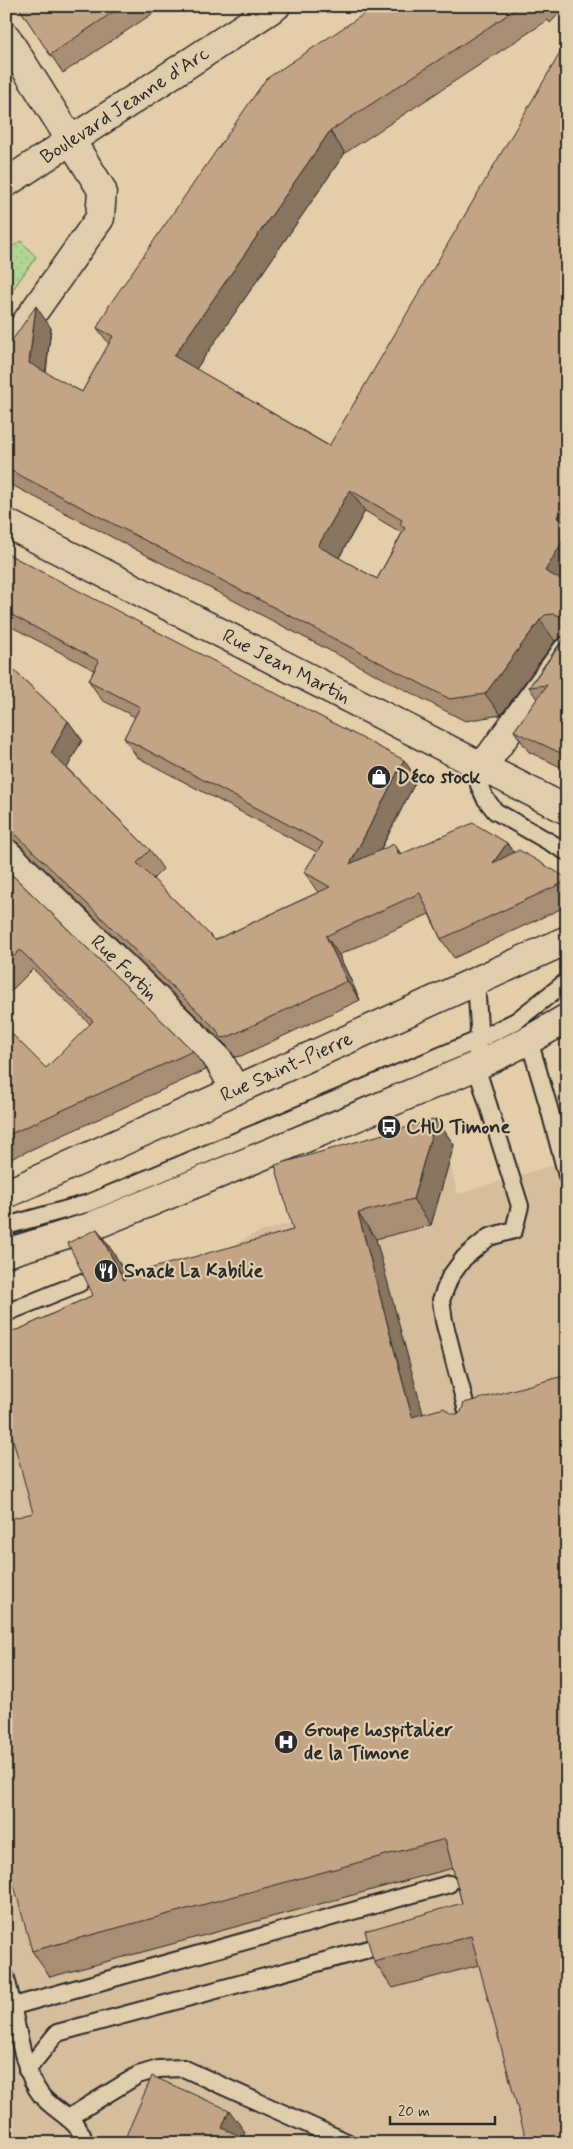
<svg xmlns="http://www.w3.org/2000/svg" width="573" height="2149" viewBox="0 0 573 2149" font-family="Mynerve,sans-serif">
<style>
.built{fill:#d6be9c}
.garden{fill:url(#garden-dots);stroke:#6d815f}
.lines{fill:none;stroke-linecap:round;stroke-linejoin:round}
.lane-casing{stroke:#2b2b2b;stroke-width:20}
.street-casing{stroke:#2b2b2b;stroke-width:31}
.secondary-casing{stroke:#2b2b2b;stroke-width:31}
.lane{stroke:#e0cdab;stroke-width:16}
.street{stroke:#e0cdab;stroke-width:28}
.secondary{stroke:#e0cdab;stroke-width:28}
.wall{fill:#a88e73;stroke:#2b2b2b;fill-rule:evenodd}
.shaded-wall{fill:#88745e;stroke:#2b2b2b}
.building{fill:#c3a586;stroke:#2b2b2b;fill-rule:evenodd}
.labels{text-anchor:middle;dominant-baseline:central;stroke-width:4.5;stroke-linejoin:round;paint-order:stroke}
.street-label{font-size:20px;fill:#2b2b2b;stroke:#e0cdab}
.poi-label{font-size:20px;font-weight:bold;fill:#2b2b2b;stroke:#e0cdab;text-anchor:start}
</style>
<defs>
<pattern id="garden-dots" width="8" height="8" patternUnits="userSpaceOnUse" patternTransform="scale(1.25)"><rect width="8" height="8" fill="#afd793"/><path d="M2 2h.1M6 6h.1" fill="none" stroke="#97b97f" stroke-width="1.8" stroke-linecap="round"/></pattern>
</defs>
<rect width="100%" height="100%" fill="#e4cda9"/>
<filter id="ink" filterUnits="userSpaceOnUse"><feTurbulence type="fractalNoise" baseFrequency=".02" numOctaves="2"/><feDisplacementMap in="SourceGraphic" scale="10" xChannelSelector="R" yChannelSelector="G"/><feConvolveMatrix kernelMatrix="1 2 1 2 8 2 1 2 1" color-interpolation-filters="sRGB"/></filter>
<g filter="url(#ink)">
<!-- built -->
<path class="built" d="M445 1147 458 1194 567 1161V2143H6V1342L183 1276 251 1235 301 1220Z"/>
<!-- garden -->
<path class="garden" d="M21 241 36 257 6 299V251Z"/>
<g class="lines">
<!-- lane casing -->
<g class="lane-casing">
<g id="lane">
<path d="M483 766 479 785 485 798 495 811 567 852"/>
<path d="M529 1040 549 1108 567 1176"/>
<path d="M6 1226 89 1203 478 1040 516 1021 567 981"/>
<path d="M6 1313 80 1283"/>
<path d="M470 1423 444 1321 441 1300 450 1277 464 1258 489 1237 514 1230 520 1206 476 1066 479 1027 476 981"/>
<path d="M6 1978C15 2011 21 2070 41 2095 53 2111 83 2122 84 2143"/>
<path d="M14 2006 449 1884"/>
<path d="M27 2070 57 2033 391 1943"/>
<path d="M68 2118 138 2075 158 2069 183 2068 349 2143"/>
</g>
</g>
<!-- street casing -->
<g class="street-casing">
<g id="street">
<path d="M6 37 102 190 100 218 6 351"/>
<path id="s1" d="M6 523 567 810"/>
<path d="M483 766 567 651"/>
<path id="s2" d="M6 853 218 1059 235 1089"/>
</g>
</g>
<!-- secondary casing -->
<g class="secondary-casing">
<g id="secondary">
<path id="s3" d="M6 183 276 6"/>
<path id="s4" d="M6 1194 567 940"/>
<path d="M6 1253 90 1227 349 1120 476 1066 529 1040 567 1018"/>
</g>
</g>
<!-- lane -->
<use href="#lane" class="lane"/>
<!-- street -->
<use href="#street" class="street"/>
<!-- secondary -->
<use href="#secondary" class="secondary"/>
</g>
<!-- wall -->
<g class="wall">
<path d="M18 6H160L161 8 63 73Z"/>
<path d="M376 6H567L550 23 548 20 345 153 196 369 567 583V770L529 752 514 731 537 699 529 687 565 636 560 637 555 641 501 715 465 721 6 482V349L51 328 46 373 82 392 109 344 97 328ZM365 511 402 533 377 579 339 558Z"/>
<path d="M6 553 417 779 380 851 394 844 401 854 514 853 567 878V906L454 958 441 939 429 914 339 955 360 1000 241 1056 235 1057 227 1046 17 842 9 838H6V663L68 721 82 740 67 768 150 850 163 869 153 879 215 940 319 892 317 891 304 872 317 852 137 757 124 738 135 717 102 700 89 681 94 670 6 624Z"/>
<path d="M6 869 193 1051 206 1070 6 1161V1028L46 1068 90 1024 33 969 6 996Z"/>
<path d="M436 1119 454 1145 431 1225 376 1239 479 1965 393 1988 374 1962 462 1903 453 1868 50 1977 32 1951 33 1513 20 1329 93 1295 97 1229 115 1255 128 1279 293 1230Z"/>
</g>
<!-- shaded-wall -->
<g class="shaded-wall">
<path d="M6 84 12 92 7 111 6 109Z"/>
<path d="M330 131 345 153 190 378 174 356Z"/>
<path d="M36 306 51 328 44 385 29 363Z"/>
<path d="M350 490 365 511 333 568 318 546Z"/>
<path d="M567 505V531L557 518Z"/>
<path d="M567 534V581L560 593 545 571Z"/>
<path d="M540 620 555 641 501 715 485 694Z"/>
<path d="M68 721 82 740 65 772 51 753Z"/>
<path d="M404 760 417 779 363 883 350 864Z"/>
<path d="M507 843 521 862 493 863Z"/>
<path d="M394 844 407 863 399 855Z"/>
<path d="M326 936 339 955 360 1000 347 981Z"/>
<path d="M436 1119 454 1145 431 1225 413 1199Z"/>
<path d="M358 1213 376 1239 431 1443 412 1417Z"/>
<path d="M97 1229 115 1255 142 1306 124 1280Z"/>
<path d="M229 2110 245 2132 241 2143 222 2128Z"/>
</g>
<!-- building -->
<g class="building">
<path d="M18 6H122L50 55Z"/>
<path d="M376 6H521L330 131 174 356 329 446 566 43 567 44V505L557 518 567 523V534L545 571 567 583V628L566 623 561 616 553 614 545 615 540 620 485 694 450 699 6 468V349L36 306 29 363 82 392 113 336 97 328 110 304 266 79ZM350 490 402 520 400 525 405 528 377 579 318 546Z"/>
<path d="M6 553 404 760 350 864 394 844 399 855 473 823 507 843 493 863 519 850 567 878V881L441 939 420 893 326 936 347 981 228 1037 221 1038 216 1029 6 825V663L68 721 51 753 150 850 137 863 215 940 330 887 304 872 323 843 124 738 140 707 89 681 99 661 6 612Z"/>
<path d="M567 633V756L514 731 547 685 529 687 565 638Z"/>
<path d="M6 869 193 1051 6 1136V1028L46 1068 93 1021 20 950 6 964Z"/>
<path d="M436 1119 413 1199 358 1213 412 1417 444 1408 451 1414H457L461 1412 464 1403 567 1375V2143H527L471 1936 374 1962 365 1931 462 1903 445 1839 32 1951 6 1856V1520L33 1513 6 1414V1332L20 1329 93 1295 68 1243 97 1229 124 1280 149 1269 293 1230 275 1165Z"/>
<path d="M152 2076 229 2110 222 2128 256 2143H123Z"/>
</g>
</g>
<!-- icons -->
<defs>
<g id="shop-disc" transform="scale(1.25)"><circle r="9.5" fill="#2b2b2b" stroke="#e0cdab"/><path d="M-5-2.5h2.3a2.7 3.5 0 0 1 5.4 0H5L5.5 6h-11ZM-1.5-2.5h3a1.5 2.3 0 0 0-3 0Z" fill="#fff"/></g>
<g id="bus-disc" transform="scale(1.25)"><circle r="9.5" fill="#2b2b2b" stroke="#e0cdab"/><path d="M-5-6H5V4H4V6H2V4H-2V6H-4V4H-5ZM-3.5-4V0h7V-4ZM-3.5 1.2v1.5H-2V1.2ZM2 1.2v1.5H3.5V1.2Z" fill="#fff"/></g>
<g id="restaurant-disc" transform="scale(1.25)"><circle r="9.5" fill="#2b2b2b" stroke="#e0cdab"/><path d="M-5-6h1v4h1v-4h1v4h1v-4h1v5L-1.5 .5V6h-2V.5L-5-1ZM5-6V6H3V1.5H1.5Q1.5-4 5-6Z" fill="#fff"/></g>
<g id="hospital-disc" transform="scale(1.25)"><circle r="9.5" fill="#2b2b2b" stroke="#e0cdab"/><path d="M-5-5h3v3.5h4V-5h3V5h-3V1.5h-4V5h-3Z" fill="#fff"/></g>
</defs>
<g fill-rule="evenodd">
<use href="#shop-disc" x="379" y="777"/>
<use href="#bus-disc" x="389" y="1127"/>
<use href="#restaurant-disc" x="106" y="1271"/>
<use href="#hospital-disc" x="286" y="1742"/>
</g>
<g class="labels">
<!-- street labels -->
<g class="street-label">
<text stroke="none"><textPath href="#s3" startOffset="142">Boulevard Jeanne d'Arc</textPath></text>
<text stroke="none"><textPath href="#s1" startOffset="315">Rue Jean Martin</textPath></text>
<text stroke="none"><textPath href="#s2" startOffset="165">Rue Fortin</textPath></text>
<text stroke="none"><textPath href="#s4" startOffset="308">Rue Saint-Pierre</textPath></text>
</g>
<!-- poi labels -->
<g class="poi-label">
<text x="396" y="777">Déco stock</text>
<text x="406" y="1127">CHU Timone</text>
<text x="124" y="1271">Snack La Kabilie</text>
<text x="304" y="1730">Groupe hospitalier<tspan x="304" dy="23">de la Timone</tspan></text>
</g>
</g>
<!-- margin -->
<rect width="573" height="2149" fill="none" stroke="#e0cdab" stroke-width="25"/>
<rect x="12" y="12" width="548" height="2124" fill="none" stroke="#2b2b2b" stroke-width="2" filter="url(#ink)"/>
<!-- scale -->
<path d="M390 2116v8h105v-8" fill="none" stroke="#2b2b2b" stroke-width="2.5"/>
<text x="398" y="2116" font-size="15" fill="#2b2b2b" stroke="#e0cdab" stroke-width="4" paint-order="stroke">20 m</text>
</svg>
